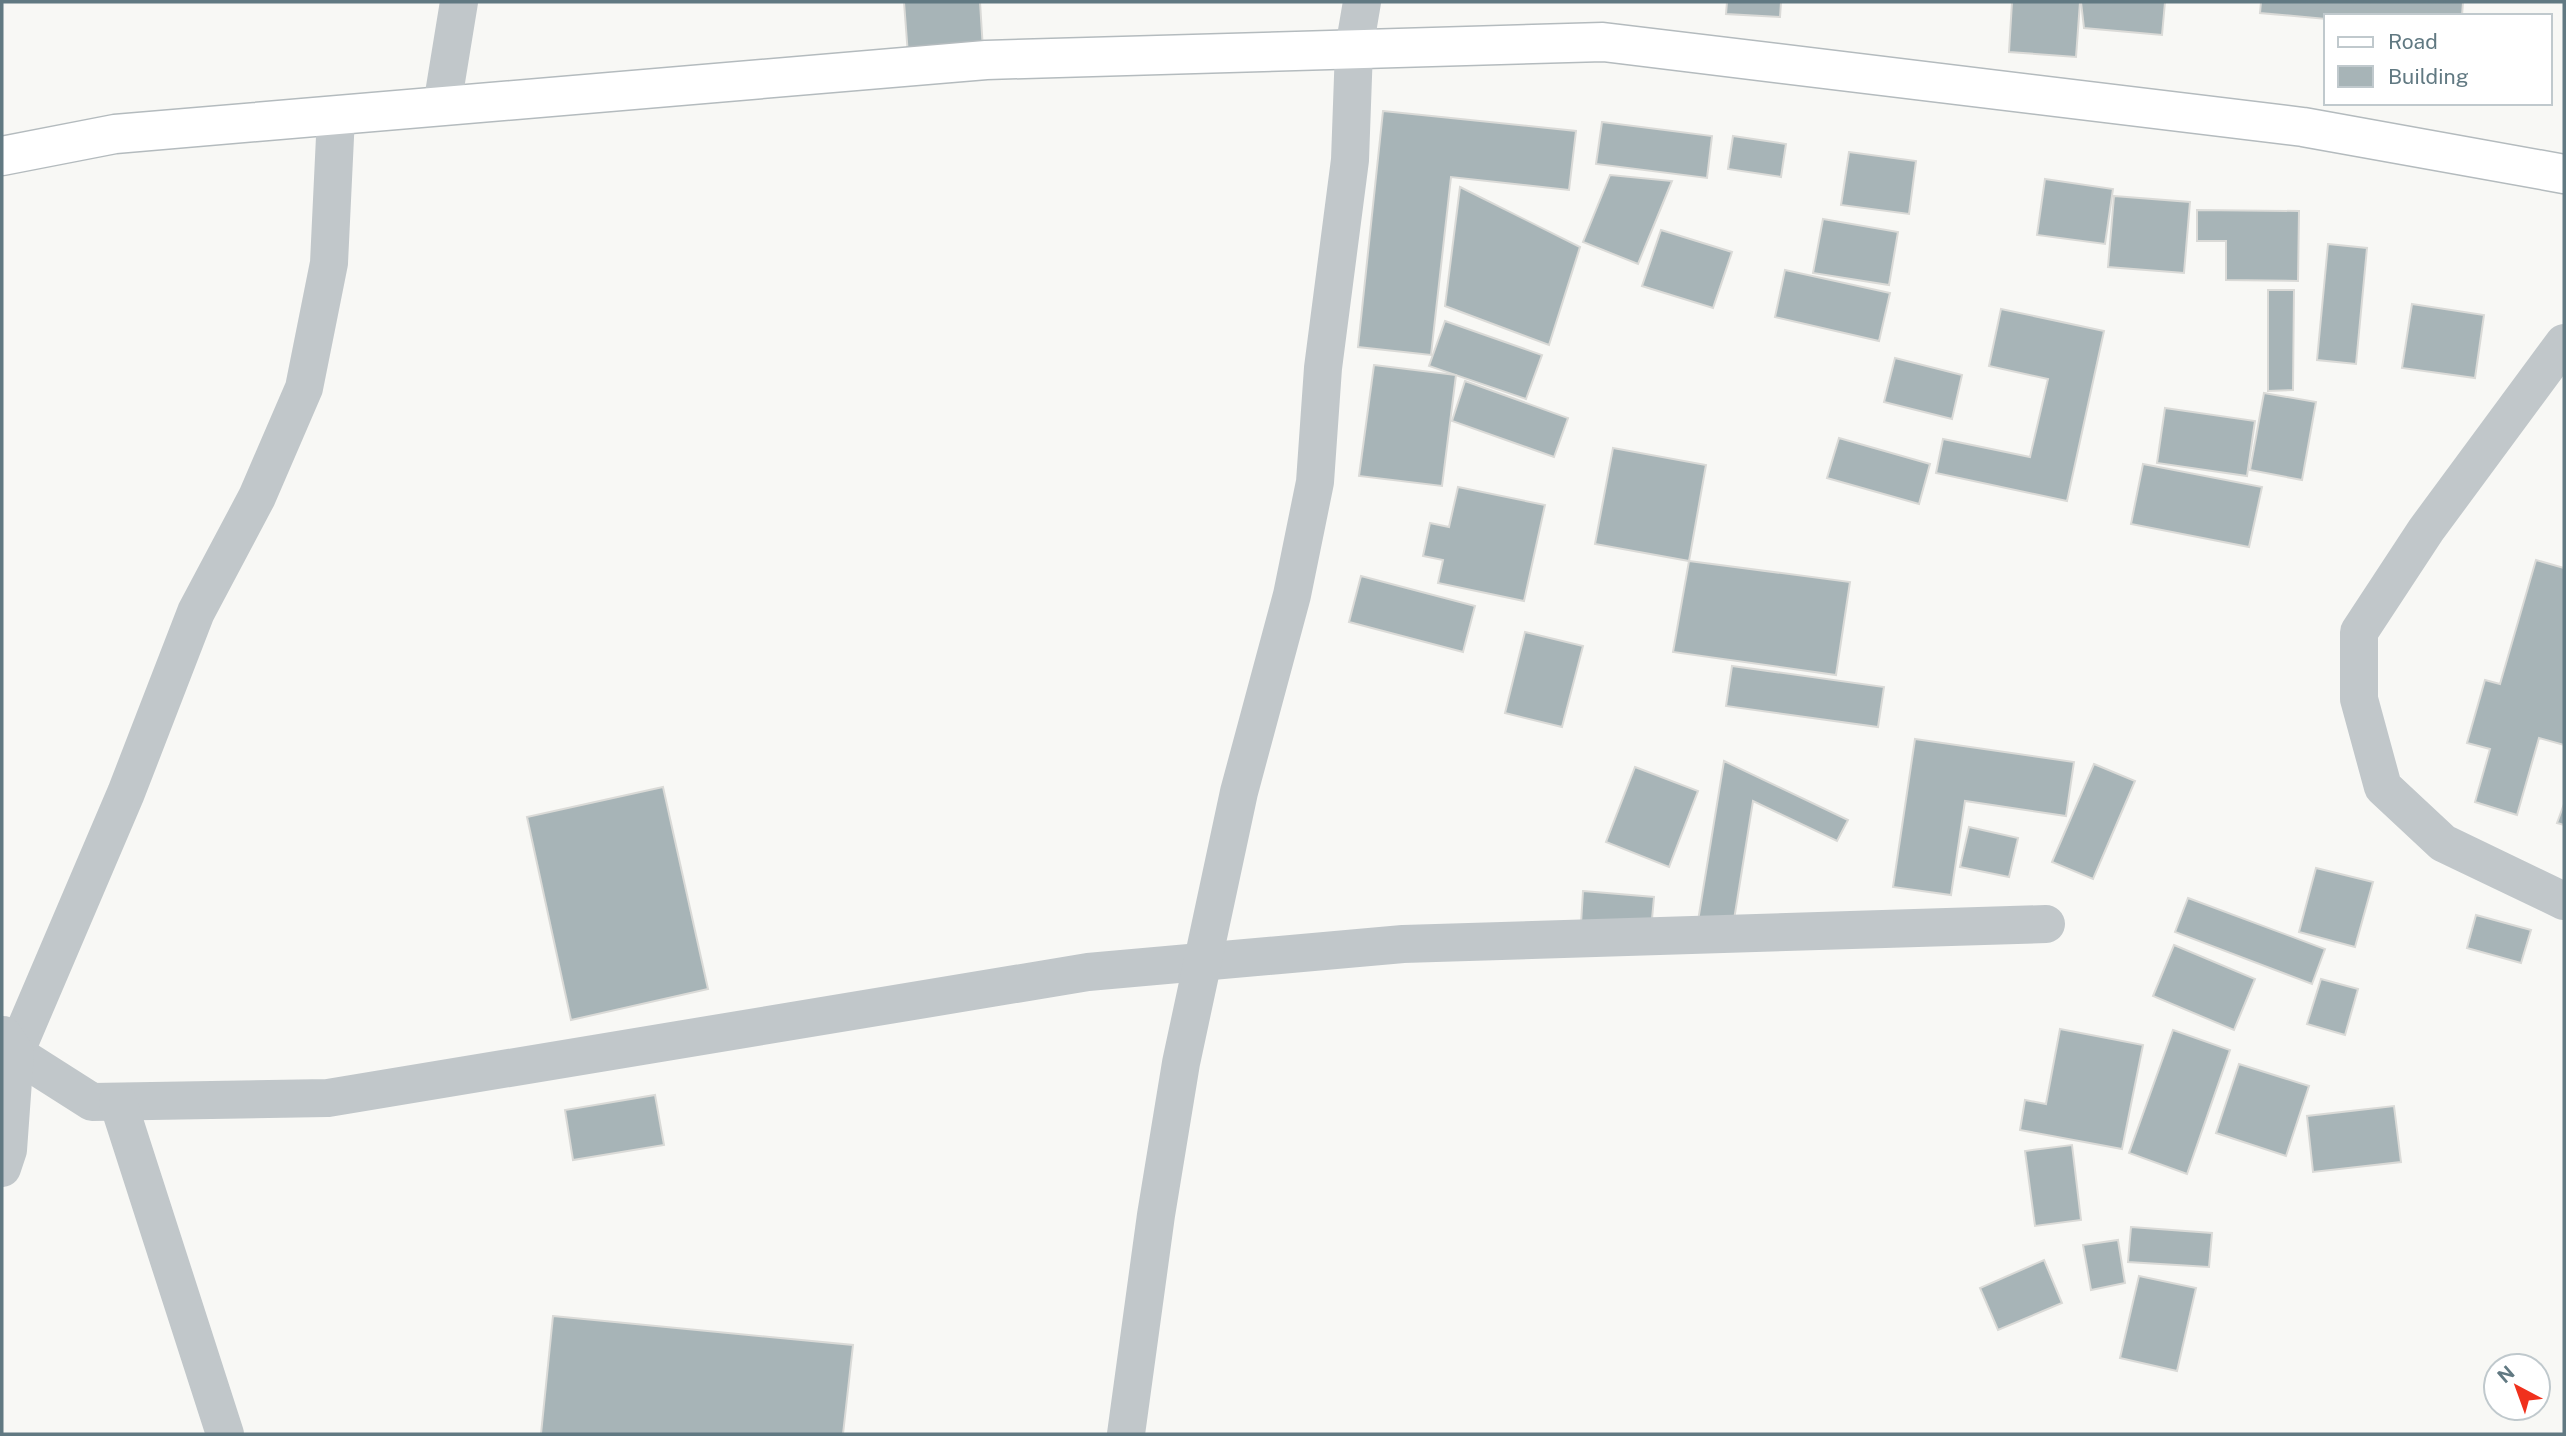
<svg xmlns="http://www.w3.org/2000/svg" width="2566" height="1436" viewBox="0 0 2566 1436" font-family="'Public Sans',sans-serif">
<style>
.building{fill:#a7b4b7;stroke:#dadad7;stroke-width:2}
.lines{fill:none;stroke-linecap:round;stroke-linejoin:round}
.major-casing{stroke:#b4bbbe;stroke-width:41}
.minor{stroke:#c1c7ca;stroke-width:38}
.major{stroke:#fff;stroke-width:38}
</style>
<rect width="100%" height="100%" fill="#f8f8f5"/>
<!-- building -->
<g class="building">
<path d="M904 2H980L983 50 908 55Z"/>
<path d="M1727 2H1781L1780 17 1726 14Z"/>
<path d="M2012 2H2080L2076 57 2009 52Z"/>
<path d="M2081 2H2165L2162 35 2084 28Z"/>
<path d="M2261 2H2463L2462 16H2326V19L2260 13Z"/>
<path d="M1383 111 1576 131 1569 190 1451 177 1431 355 1358 347Z"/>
<path d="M1602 122 1712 136 1707 178 1596 164Z"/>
<path d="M1733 136 1786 144 1781 177 1728 169Z"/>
<path d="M1849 152 1916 161 1909 214 1841 205Z"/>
<path d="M1610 175 1672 181 1638 264 1583 242Z"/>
<path d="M2045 179 2113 189 2105 244 2037 235Z"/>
<path d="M1460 187 1580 247 1549 345 1445 306Z"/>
<path d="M2114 196 2190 202 2184 273 2108 267Z"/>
<path d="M2197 210 2299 211 2298 281 2226 280V241H2197Z"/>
<path d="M1823 219 1898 232 1889 285 1813 273Z"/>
<path d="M1661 230 1732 252 1713 308 1642 286Z"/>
<path d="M2328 244 2367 248 2356 364 2317 360Z"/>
<path d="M1785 270 1890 293 1879 341 1775 317Z"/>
<path d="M2268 290H2294L2293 390 2268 391Z"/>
<path d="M2412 304 2484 315 2475 378 2402 368Z"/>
<path d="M2001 309 2104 331 2067 501 1936 473 1943 439 2030 457 2048 379 1989 366Z"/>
<path d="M1445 321 1542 355 1526 399 1429 366Z"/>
<path d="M1895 358 1962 375 1952 419 1884 402Z"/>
<path d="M1374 365 1456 375 1442 486 1359 476Z"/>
<path d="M1465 381 1568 418 1554 457 1452 421Z"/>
<path d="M2264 393 2316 402 2302 480 2250 470Z"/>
<path d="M2165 408 2255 421 2247 476 2157 463Z"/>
<path d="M1839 438 1930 464 1919 504 1827 478Z"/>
<path d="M1613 448 1706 465 1689 561 1595 544Z"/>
<path d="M2143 464 2262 487 2249 547 2131 524Z"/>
<path d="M1458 487 1545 505 1524 601 1438 583 1443 560 1423 556 1430 523 1449 527Z"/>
<path d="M2536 560 2564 568V745L2539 738 2517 815 2475 802 2490 749 2467 743 2485 680 2500 684Z"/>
<path d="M1689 561 1850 582 1836 675 1673 652Z"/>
<path d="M1361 576 1475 606 1463 652 1349 622Z"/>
<path d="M1525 632 1583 646 1562 727 1505 713Z"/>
<path d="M1732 666 1884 687 1878 727 1726 706Z"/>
<path d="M1915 739 2074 762 2066 816 1965 801 1951 895 1893 887Z"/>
<path d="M1724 761 1848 820 1837 841 1753 801 1733 926 1698 921Z"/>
<path d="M2094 764 2135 781 2093 879 2052 862Z"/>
<path d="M1635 767 1698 791 1669 867 1606 842Z"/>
<path d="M663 787 708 989 571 1020 527 817Z"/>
<path d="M2564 804V825L2557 823Z"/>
<path d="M1969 827 2018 838 2009 877 1960 867Z"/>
<path d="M2316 868 2373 882 2355 947 2299 932Z"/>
<path d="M1583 891 1654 897 1651 930 1581 924Z"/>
<path d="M2188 898 2325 949 2312 984 2175 932Z"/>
<path d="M2476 915 2531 930 2521 963 2467 948Z"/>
<path d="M2174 945 2255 979 2234 1030 2153 996Z"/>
<path d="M2321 979 2358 989 2345 1035 2307 1024Z"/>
<path d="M2060 1029 2143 1045 2122 1149 2020 1130 2025 1100 2046 1104Z"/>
<path d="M2173 1030 2230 1050 2187 1174 2129 1153Z"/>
<path d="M2239 1064 2309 1086 2286 1156 2216 1133Z"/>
<path d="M655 1095 664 1145 573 1160 565 1110Z"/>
<path d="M2394 1106 2401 1162 2313 1172 2307 1116Z"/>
<path d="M2072 1145 2081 1220 2035 1226 2025 1151Z"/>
<path d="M2131 1227 2212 1233 2209 1267 2128 1262Z"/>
<path d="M2118 1240 2125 1283 2091 1290 2083 1245Z"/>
<path d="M2044 1260 2062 1303 1998 1330 1980 1288Z"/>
<path d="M2139 1276 2196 1288 2177 1371 2120 1358Z"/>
<path d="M553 1316 853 1345 843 1434H541Z"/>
</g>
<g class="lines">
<!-- major casing -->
<g class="major-casing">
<path id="major" d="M2 156 115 134 986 60 1603 42 2303 127 2564 174"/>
</g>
<!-- minor -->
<g class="minor">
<path d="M442 106 459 2"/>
<path d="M336 116 329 263 304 388 257 497 196 612 126 793 15 1053 92 1102 328 1098 1088 972 1403 944 2046 924"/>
<path d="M2564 343 2426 530 2359 632V699L2383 787 2443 843 2564 901"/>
<path d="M118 1102 225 1434"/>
<path d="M2 1168 8 1150 15 1053 3 1035"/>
<path d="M1126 1434 1156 1215 1181 1063 1239 792 1292 595 1315 482 1323 368 1350 160 1354 49 1362 2"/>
</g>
<!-- major -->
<use href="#major" class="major"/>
</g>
<!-- border -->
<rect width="2566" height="1436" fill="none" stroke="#617982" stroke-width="7"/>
<!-- legend -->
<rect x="2324" y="14" width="228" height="91" fill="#ffffff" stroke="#c0c9cd" stroke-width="2"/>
<rect x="2338" y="37" width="35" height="10" fill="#ffffff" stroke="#c0c9cd" stroke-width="2"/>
<text x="2388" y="49" font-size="21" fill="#617982">Road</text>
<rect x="2338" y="66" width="35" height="21" fill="#a7b4b7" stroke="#c0c9cd" stroke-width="2"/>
<text x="2388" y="84" font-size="21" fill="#617982">Building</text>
<!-- north arrow -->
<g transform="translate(2517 1387) rotate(319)"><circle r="33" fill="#ffffff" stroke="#c0c9cd" stroke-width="2"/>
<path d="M0-5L12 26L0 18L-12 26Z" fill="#f0311d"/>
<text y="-10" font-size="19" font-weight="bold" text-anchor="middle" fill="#617982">N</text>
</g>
</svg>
